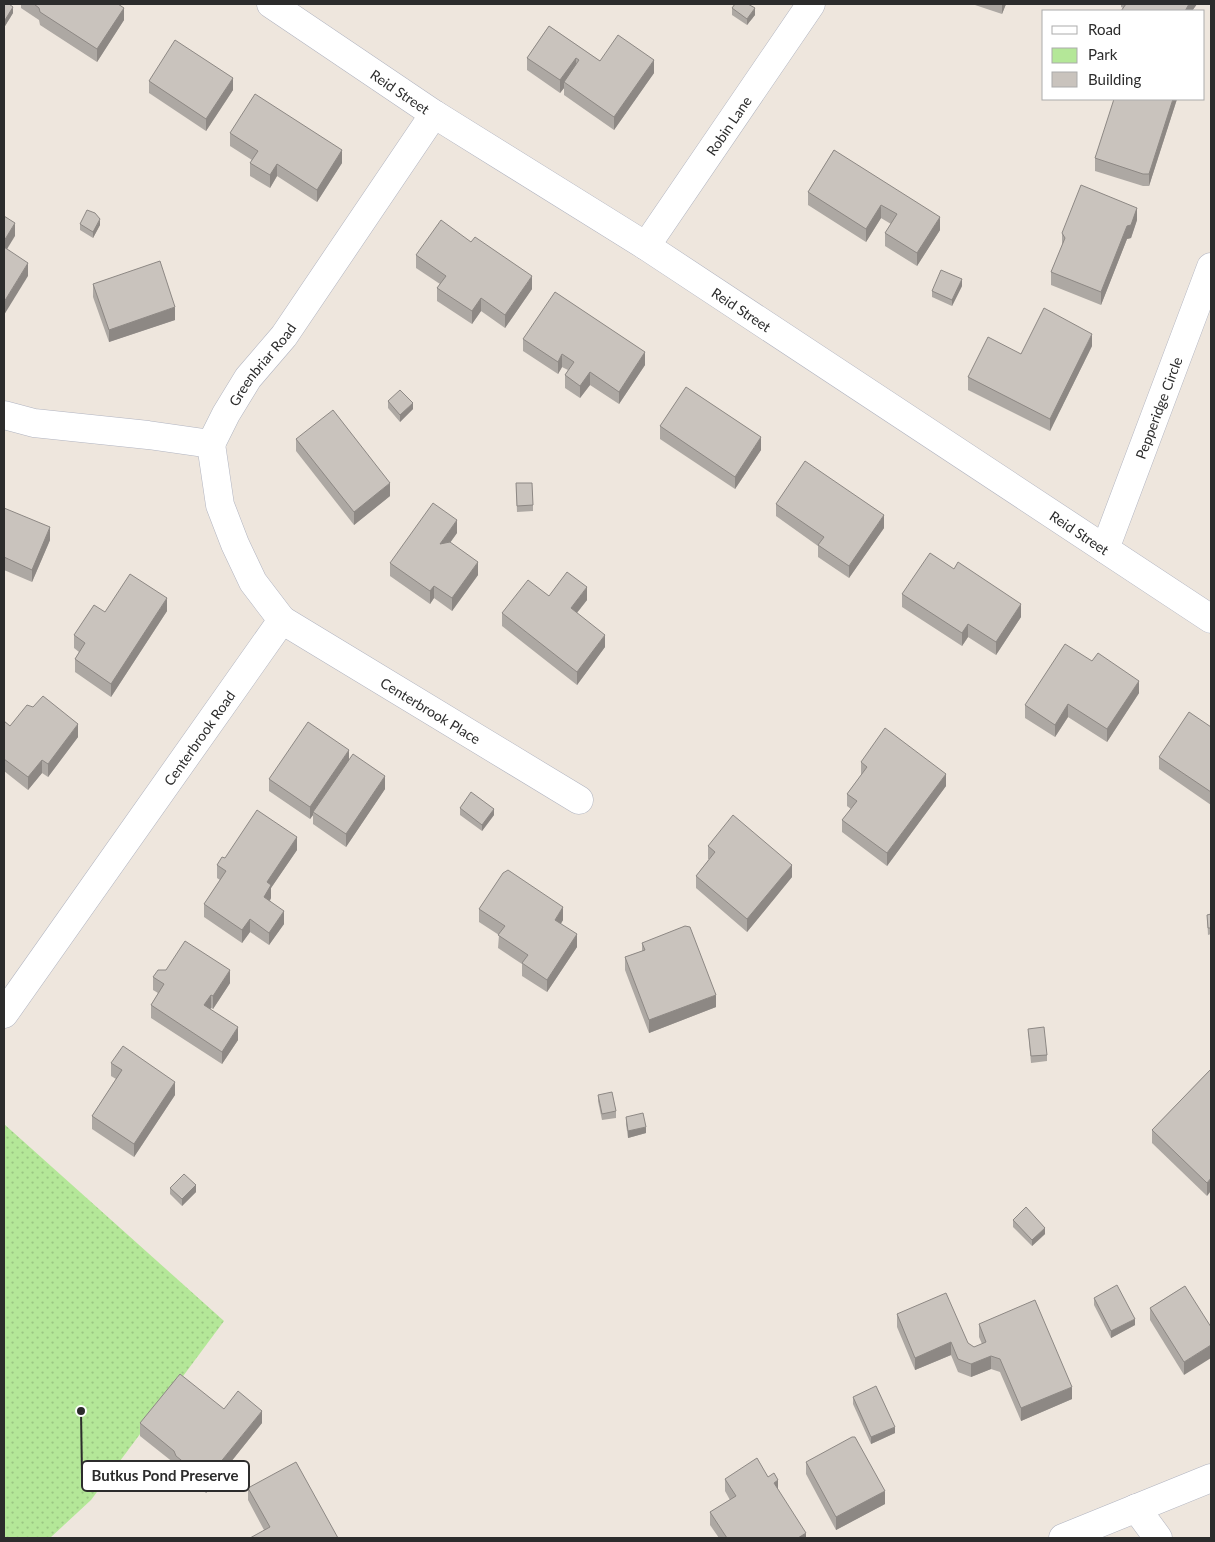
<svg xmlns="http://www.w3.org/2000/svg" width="1215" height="1542" viewBox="0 0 1215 1542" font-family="Lato,sans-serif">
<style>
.green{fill:url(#green-dots)}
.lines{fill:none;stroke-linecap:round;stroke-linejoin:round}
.street-casing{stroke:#b1b4c0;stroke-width:29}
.secondary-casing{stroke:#b1b4c0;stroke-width:29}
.street{stroke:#fff;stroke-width:28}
.secondary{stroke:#fff;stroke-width:28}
.wall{fill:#ada8a3}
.shaded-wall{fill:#8d8884}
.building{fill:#c9c3bd;stroke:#8d8884}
.labels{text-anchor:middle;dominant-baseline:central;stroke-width:4;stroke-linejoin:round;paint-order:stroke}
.street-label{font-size:14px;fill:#2c2c2c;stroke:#fff}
.leader{fill:none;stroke:#2c2c2c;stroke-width:2}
.callout-dot{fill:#2c2c2c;stroke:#fff;stroke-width:2}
.callout{fill:#fff;stroke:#2c2c2c;stroke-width:2}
.callout-label{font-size:15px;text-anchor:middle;font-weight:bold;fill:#2c2c2c}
</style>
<defs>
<pattern id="green-dots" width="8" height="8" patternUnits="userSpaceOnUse" patternTransform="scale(1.25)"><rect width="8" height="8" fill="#b4e798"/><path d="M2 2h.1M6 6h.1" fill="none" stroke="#9bc683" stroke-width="1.8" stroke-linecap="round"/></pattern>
</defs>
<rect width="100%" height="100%" fill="#eee6dd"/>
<!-- green -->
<path class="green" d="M4 1124 224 1321 91 1500 50 1538H4Z"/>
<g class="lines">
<!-- street casing -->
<g class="street-casing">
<g id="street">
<path id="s1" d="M271 4 434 114 646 246 1211 619"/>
<path id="s2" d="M646 246 811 4"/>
<path d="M4 415 34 423 148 435 211 444"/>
<path id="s3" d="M211 444 226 414 248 378 284 336 434 114"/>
<path id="s4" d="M1105 549 1211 267"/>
<path id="s5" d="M282 620 579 800"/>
<path id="s6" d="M4 1014 282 620 253 582 235 544 220 505 211 444"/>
<path d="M1136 1508 1158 1538"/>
</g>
</g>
<!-- secondary casing -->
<g class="secondary-casing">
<path id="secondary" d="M1063 1538 1211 1478"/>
</g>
<!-- street -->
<use href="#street" class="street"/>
<!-- secondary -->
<use href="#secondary" class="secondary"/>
</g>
<!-- wall -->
<g class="wall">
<path d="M4 4 13 13 5 26 4 25Z"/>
<path d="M21 4H118L124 20 97 62 40 25 39 20 21 8Z"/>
<path d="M972 4H1006L1002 14Z"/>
<path d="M1121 4H1197L1192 11H1121L1123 8 1121 7Z"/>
<path d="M732 8 755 15 747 25 732 15Z"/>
<path d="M549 26 600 61 654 73 614 130 564 95V88L560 93 527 70V58Z"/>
<path d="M149 81 233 90 206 131 149 93Z"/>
<path d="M1177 99 1149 186H1143L1095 171V158Z"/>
<path d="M230 133 342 163 317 202 277 176 270 188 250 176V163L252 160 230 146Z"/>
<path d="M834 150 940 230 917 266 885 246V233L891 224 881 218 866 242 808 205V192Z"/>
<path d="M1137 220 1131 238 1127 239 1101 305 1051 285V272L1062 246V233Z"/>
<path d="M80 224 100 225 93 238 80 230Z"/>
<path d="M416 255 532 289 505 328 481 311 472 324 437 301V288L440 284 416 268Z"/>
<path d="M93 284 175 320 109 342 93 297Z"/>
<path d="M962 286 952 306 932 297V291Z"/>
<path d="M523 339 645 365 619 404 590 385 580 398 565 388V375L568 370 562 367 558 374 523 351Z"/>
<path d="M1092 346 1050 431 968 390V377L1021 354Z"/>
<path d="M388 401 413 409 400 422 388 408Z"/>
<path d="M660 426 761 450 735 489 660 439Z"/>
<path d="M296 439 390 496 354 525 296 451Z"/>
<path d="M516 483 533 505V511L517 512Z"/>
<path d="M776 504 884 528 849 578 818 557V546L776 516Z"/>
<path d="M4 508 50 540 32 582 4 570Z"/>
<path d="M457 533 450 543 478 575 452 611 434 598 430 604 390 576V563Z"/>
<path d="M902 594 1021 617 996 655 968 637 962 646 902 607Z"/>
<path d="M549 596 587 600 577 613 605 647 577 685 502 626V613Z"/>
<path d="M167 611 111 697 75 672V659L79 652 74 648V635L105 612Z"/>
<path d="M1139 693 1107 742 1068 717 1055 737 1025 718V705Z"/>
<path d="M4 721 10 726 78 737 48 777 42 773 28 790 4 771Z"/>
<path d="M1211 727V805L1159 769V757Z"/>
<path d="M349 760 385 789 346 847 313 824V815L310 819 269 791V779Z"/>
<path d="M861 762 946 786 887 866 842 832V820L851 809 847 806V794L861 775Z"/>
<path d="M460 808 494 815 482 831 460 815Z"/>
<path d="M708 846 792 877 747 932 696 888V876L709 859H708Z"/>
<path d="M297 850 271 888V898L270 901 284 924 269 945 250 932 242 943 204 917V904L220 880 217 878V865L225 858Z"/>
<path d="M479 909 563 920 561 924 577 947 547 992 522 976V964L498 948 499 935 479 922Z"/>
<path d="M1211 914V934L1208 935 1207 915Z"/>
<path d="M642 943 716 1007 649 1033 625 970V957L642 951Z"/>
<path d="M153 977 230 983 213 1009 211 1008 210 1009 238 1040 222 1064 151 1018V1005L158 993 153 990Z"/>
<path d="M1028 1029 1047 1055V1061L1031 1063Z"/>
<path d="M111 1063 175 1095 134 1157 92 1129V1116L116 1079 111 1076Z"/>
<path d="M1211 1069 1207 1196 1152 1143V1130Z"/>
<path d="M598 1095 616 1111V1118L602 1120 598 1101Z"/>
<path d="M626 1117 646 1133 628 1138 626 1124Z"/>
<path d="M170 1188 196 1192 182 1206 170 1194Z"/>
<path d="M1013 1220 1045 1234 1032 1246 1013 1227Z"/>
<path d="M1185 1286 1184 1375 1150 1320V1308Z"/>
<path d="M1094 1298 1135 1325 1111 1338 1094 1305Z"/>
<path d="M897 1314 968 1343 974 1347 982 1344 979 1337V1324L1072 1399 1021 1421 1000 1372 991 1369 971 1377 958 1372 951 1355 915 1370 897 1327Z"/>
<path d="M853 1397 895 1433 871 1444 853 1404Z"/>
<path d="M224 1409 262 1423 206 1493 176 1469 174 1463 140 1436V1423Z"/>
<path d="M806 1462 885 1504 836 1530 806 1474Z"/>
<path d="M768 1477 778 1490 806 1538H719L710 1525V1512L730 1500 725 1491V1479Z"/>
<path d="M248 1488 338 1538 264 1530 248 1500Z"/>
</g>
<!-- shaded-wall -->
<g class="shaded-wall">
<path d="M1002 4H1006L1002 14Z"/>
<path d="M1189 4H1197L1192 11H1185Z"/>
<path d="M13 7V13L5 26V20Z"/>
<path d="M124 8V20L97 62V49Z"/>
<path d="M755 8V15L747 25V19Z"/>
<path d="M576 58V70L564 82V88L560 93V80Z"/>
<path d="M654 60V73L614 130V117Z"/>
<path d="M233 78V90L206 131V119Z"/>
<path d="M1173 99H1177L1149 186V174Z"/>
<path d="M342 150V163L317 202V190Z"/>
<path d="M277 164V176L270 188V175Z"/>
<path d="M881 205V218L866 242V229Z"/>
<path d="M1137 208V220L1131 238 1127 239 1101 305V292L1127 226Z"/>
<path d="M940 217V230L917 266V253Z"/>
<path d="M100 219V225L93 238V232Z"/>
<path d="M15 223V236L4 254V241Z"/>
<path d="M28 263V276L4 315V302Z"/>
<path d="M532 276V289L505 328V315Z"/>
<path d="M962 279V286L952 306V300Z"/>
<path d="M481 298V311L472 324V311Z"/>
<path d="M175 307V320L109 342V330Z"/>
<path d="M1092 334V346L1050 431V419Z"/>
<path d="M645 352V365L619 404V392Z"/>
<path d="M562 354V367L558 374V362Z"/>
<path d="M590 372V385L580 398V386Z"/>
<path d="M413 403V409L400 422V415Z"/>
<path d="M761 437V450L735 489V477Z"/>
<path d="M390 483V496L354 525V512Z"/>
<path d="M884 515V528L849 578V566Z"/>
<path d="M457 520V533L440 556V544Z"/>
<path d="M50 527V540L32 582V570Z"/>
<path d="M478 562V575L452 611V598Z"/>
<path d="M434 586V598L430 604V591Z"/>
<path d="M587 587V600L571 620V608Z"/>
<path d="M167 598V611L111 697V684Z"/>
<path d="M1021 604V617L996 655V642Z"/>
<path d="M968 624V637L962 646V633Z"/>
<path d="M605 635V647L577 685V672Z"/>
<path d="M1139 681V693L1107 742V729Z"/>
<path d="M1068 704V717L1055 737V725Z"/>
<path d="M78 724V737L48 777V764Z"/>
<path d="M349 750V763L313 812V815L310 819V807Z"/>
<path d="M42 760V773L28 790V777Z"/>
<path d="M946 774V786L887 866V853Z"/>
<path d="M385 776V789L346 847V834Z"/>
<path d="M494 809V815L482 831V825Z"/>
<path d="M297 837V850L271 888V898L264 910V897L267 882Z"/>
<path d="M792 865V877L747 932V919Z"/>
<path d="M563 907V920L555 932V920Z"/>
<path d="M284 911V924L269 945V933Z"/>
<path d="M250 919V932L242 943V930Z"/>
<path d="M577 934V947L547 992V980Z"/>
<path d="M230 970V983L213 1009V996Z"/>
<path d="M211 995V1008L204 1018V1005Z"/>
<path d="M716 995V1007L649 1033V1020Z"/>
<path d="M238 1027V1040L222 1064V1052Z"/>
<path d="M175 1082V1095L134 1157V1144Z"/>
<path d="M646 1127V1133L628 1138V1131Z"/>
<path d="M1211 1178V1191L1207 1196V1183Z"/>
<path d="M196 1185V1192L182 1206V1199Z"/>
<path d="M1045 1228V1234L1032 1246V1240Z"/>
<path d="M1135 1319V1325L1111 1338V1331Z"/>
<path d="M951 1342V1355L915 1370V1358Z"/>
<path d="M1211 1345V1358L1184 1375V1362Z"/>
<path d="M991 1356V1369L971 1377V1364Z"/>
<path d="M1072 1387V1399L1021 1421V1408Z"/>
<path d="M262 1411V1423L206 1493V1480Z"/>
<path d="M895 1427V1433L871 1444V1437Z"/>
<path d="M778 1480V1492L774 1483Z"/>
<path d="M885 1491V1504L836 1530V1517Z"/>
<path d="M806 1533V1538H798Z"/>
</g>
<!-- building -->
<g class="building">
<path d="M4 4H9L13 7 5 20 4 19Z"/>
<path d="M34 4H118L124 8 97 49 40 12 39 8Z"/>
<path d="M735 4H748L755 8 747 19 732 8Z"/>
<path d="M1126 4H1189L1185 11H1121Z"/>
<path d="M549 26 600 61 618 35 654 60 614 117 564 82 579 60 576 58 560 80 527 58Z"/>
<path d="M175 40 233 78 206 119 149 81Z"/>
<path d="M255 94 342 150 317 190 277 164 270 175 250 163 258 151 230 133Z"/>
<path d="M1114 99H1173L1149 174H1143L1095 158Z"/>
<path d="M834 150 940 217 917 253 885 233 897 214 881 205 866 229 808 192Z"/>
<path d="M1081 185 1137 208 1131 225 1127 226 1101 292 1051 272 1065 238 1062 233Z"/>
<path d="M87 210 95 213 100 219 93 232 80 224Z"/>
<path d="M4 216 15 223 4 241Z"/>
<path d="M441 220 471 242 475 237 532 276 505 315 481 298 472 311 437 288 446 276 416 255Z"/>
<path d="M4 247 28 263 4 302Z"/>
<path d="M160 261 175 307 109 330 93 284Z"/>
<path d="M941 270 962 279 952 300 932 291Z"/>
<path d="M555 292 645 352 619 392 590 372 580 386 565 375 574 362 562 354 558 362 523 339Z"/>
<path d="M1044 308 1092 334 1050 419 968 377 988 337 1021 354Z"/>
<path d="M686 387 761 437 735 477 660 426Z"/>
<path d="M400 390 413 403 400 415 388 401Z"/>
<path d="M333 410 390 483 354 512 296 439Z"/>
<path d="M805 461 884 515 849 566 818 545 824 537 776 504Z"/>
<path d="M516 483H532L533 505 517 506Z"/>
<path d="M433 503 457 520 440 544 450 542 478 562 452 598 434 586 430 591 390 563Z"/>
<path d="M4 508 50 527 32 570 4 557Z"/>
<path d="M930 553 954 569 958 562 1021 604 996 642 968 624 962 633 902 594Z"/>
<path d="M567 572 587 587 571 608 605 635 577 672 502 613 528 580 549 596Z"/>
<path d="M130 574 167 598 111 684 75 659 85 643 74 635 94 605 105 612Z"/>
<path d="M1065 644 1092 661 1098 653 1139 681 1107 729 1068 704 1055 725 1025 705Z"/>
<path d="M43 696 78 724 48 764 42 760 28 777 4 759V721L10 726 27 705 33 707Z"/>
<path d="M1189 712 1211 727V792L1159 757Z"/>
<path d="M308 722 349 750 310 807 269 779Z"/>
<path d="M885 728 946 774 887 853 842 820 857 801 847 794 867 767 861 762Z"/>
<path d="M353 754 385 776 346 834 313 812Z"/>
<path d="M471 792 494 809 482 825 460 808Z"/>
<path d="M257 810 297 837 267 882 271 885 264 897 284 911 269 933 250 919 242 930 204 904 226 871 217 865 222 857 225 858Z"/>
<path d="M733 815 792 865 747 919 696 876 715 852 708 846Z"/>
<path d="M508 870 563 907 555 920 577 934 547 980 522 963 528 955 498 935 505 926 479 909 503 873Z"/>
<path d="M1211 914V928H1208L1207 915Z"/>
<path d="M685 926 690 927 716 995 649 1020 625 957 645 950 642 943Z"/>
<path d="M185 941 230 970 213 996 211 995 204 1005 238 1027 222 1052 151 1005 164 984 153 977 158 970H166Z"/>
<path d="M1044 1027 1047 1055 1031 1056 1028 1029Z"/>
<path d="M123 1046 175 1082 134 1144 92 1116 122 1070 111 1063Z"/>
<path d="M1211 1069V1178L1207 1183 1152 1130Z"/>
<path d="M612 1092 616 1111 602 1114 598 1095Z"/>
<path d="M643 1113 646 1127 628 1131 626 1117Z"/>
<path d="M184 1174 196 1185 182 1199 170 1188Z"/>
<path d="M1026 1207 1045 1228 1032 1240 1013 1220Z"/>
<path d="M1117 1285 1135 1319 1111 1331 1094 1298Z"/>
<path d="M1185 1286 1211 1327V1345L1184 1362 1150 1308Z"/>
<path d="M946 1293 968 1343 974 1347 986 1342 979 1324 1035 1300 1072 1387 1021 1408 1000 1359 991 1356 971 1364 958 1359 951 1342 915 1358 897 1314Z"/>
<path d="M180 1374 224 1409 238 1391 262 1411 206 1480 176 1456 174 1451 140 1423Z"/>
<path d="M876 1386 895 1427 871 1437 853 1397Z"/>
<path d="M852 1437H855L885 1491 836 1517 806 1462Z"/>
<path d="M757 1458 768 1477 774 1473 778 1480 774 1483 806 1533 798 1538H727L710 1512 736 1496 725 1479Z"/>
<path d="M296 1462 338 1538H250L270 1527 248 1488Z"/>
</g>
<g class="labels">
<!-- street labels -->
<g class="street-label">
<text stroke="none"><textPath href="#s1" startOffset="156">Reid Street</textPath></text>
<text stroke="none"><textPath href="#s2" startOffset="146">Robin Lane</textPath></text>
<text stroke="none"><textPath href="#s1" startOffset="561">Reid Street</textPath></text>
<text stroke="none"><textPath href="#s3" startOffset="95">Greenbriar Road</textPath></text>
<text stroke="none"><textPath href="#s4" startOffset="151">Pepperidge Circle</textPath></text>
<text stroke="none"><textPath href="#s1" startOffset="966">Reid Street</textPath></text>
<text stroke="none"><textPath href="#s5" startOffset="174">Centerbrook Place</textPath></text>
<text stroke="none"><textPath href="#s6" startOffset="338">Centerbrook Road</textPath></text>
</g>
</g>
<!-- callouts -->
<path class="leader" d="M81 1411L82 1476"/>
<circle class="callout-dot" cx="81" cy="1411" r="5"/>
<rect class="callout" x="82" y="1461" width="167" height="30" rx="5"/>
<g class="callout-label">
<text x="165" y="1481">Butkus Pond Preserve</text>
</g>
<!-- border -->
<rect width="1215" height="1542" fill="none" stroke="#2c2c2c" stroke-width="10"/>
<!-- legend -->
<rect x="1042" y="10" width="162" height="90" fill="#ffffff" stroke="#ababab"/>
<rect x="1052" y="26" width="25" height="8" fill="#ffffff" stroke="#ababab"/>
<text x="1088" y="35" font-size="15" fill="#2c2c2c">Road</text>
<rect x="1052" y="48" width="25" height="15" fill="#b4e798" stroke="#ababab"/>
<text x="1088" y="60" font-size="15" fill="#2c2c2c">Park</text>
<rect x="1052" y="72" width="25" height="15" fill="#c9c3bd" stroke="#ababab"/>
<text x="1088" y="85" font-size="15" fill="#2c2c2c">Building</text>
</svg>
